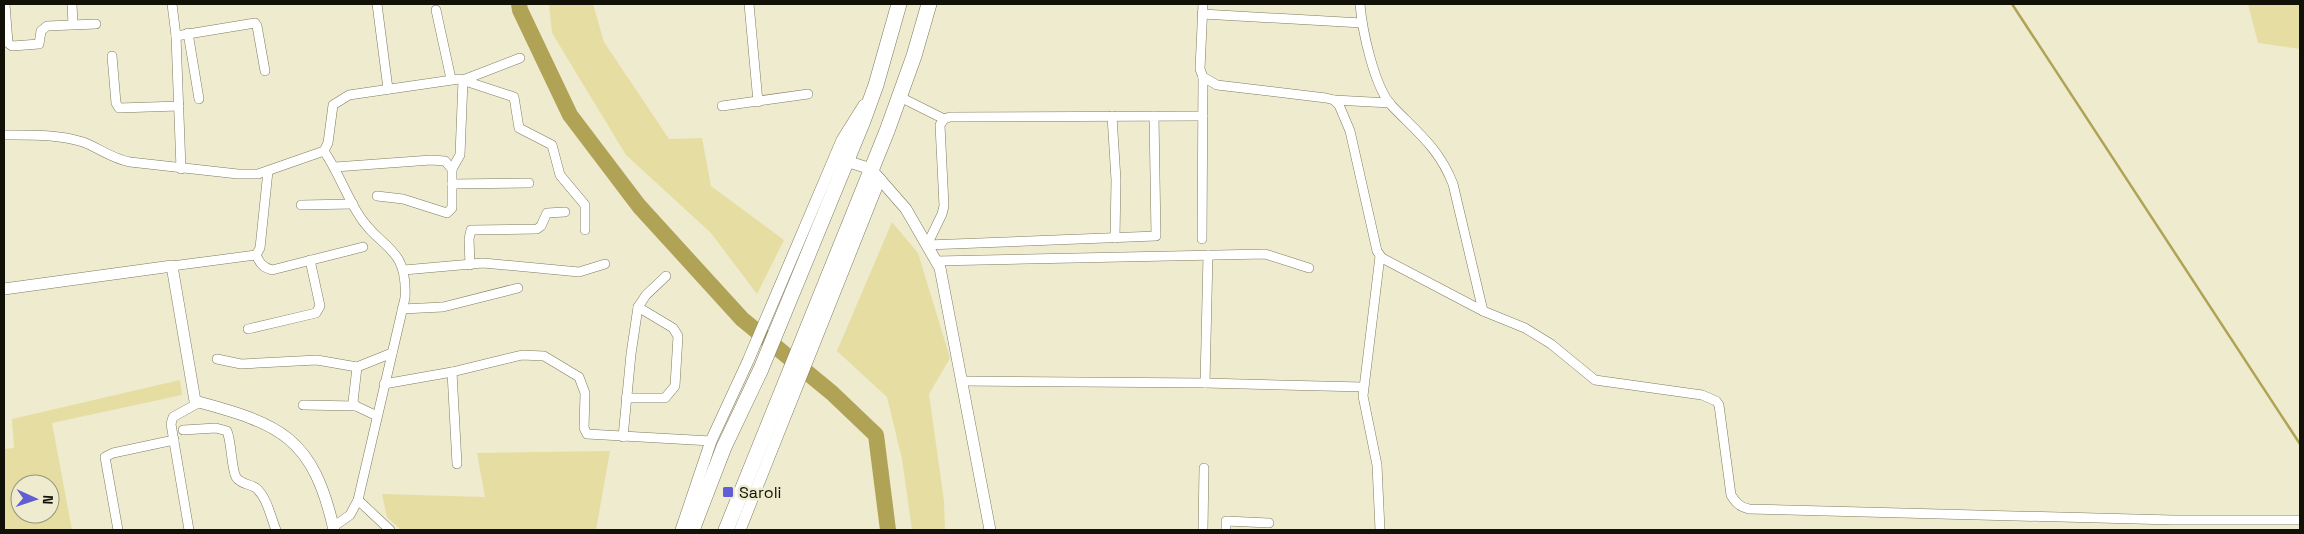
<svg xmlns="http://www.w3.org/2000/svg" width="2304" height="534" viewBox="0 0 2304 534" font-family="'Space Grotesk',sans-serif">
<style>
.green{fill:#e6dda3;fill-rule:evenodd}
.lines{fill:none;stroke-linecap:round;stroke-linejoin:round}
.stream{stroke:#b0a356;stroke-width:2.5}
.river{stroke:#b0a356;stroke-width:16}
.street-casing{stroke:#7f7b61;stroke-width:10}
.secondary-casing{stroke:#7f7b61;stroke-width:12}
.highway-casing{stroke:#7f7b61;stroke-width:16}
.street{stroke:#fff;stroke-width:9}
.secondary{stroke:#fff;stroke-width:11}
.highway{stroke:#fff;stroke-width:15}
.poi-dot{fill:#605dd5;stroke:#efebcf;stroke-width:2}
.labels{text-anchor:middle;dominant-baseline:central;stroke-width:5;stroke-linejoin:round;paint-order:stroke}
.poi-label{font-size:16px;fill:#121107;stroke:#efebcf;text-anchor:start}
</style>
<rect width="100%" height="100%" fill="#efebcf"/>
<!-- green -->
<g class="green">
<path d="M549 4H593L604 42 669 139 702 138 711 186 784 240 757 294 711 233 626 155 552 33Z"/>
<path d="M2248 4H2300V49L2258 43Z"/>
<path d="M892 222 918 253 950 358 929 394 944 501 945 530H912L902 459 887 397 837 351Z"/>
<path d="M180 380 182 395 52 423 72 530H4V449L14 448 12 419ZM20 484H50V514H20Z"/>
<path d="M610 451 596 530H401L387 517 382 494 485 497 477 453Z"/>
</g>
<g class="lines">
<!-- stream -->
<path class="stream" d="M2012 4 2300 444"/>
<!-- river -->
<path class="river" d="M519 4 520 10 570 115 639 206 742 319 832 393 876 435 888 530"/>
<!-- street casing -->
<g class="street-casing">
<g id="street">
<path d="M5 4 8 43 12 46 39 44 41 31 47 26 96 24"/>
<path d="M72 4 73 24"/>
<path d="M172 4 176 36 181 169"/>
<path d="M377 4 388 89"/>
<path d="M749 4 758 102"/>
<path d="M1203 4 1200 69 1203 77 1217 85 1326 98 1334 100 1339 105 1350 131 1377 251 1382 258 1483 311 1525 328 1551 344 1595 380 1702 395 1716 401 1719 405 1731 495C1736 503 1740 507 1749 509L2173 520H2300"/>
<path d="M1360 4C1362 29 1374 87 1392 106 1417 132 1439 148 1453 184L1483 311"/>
<path d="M436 10 451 79"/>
<path d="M1202 14 1362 23"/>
<path d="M188 33 199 99"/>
<path d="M176 36 255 23 257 26 265 71"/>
<path d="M112 56 116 103 119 108 179 106"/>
<path d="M900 97 944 119"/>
<path d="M1334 100 1390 103"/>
<path d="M722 106 808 94"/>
<path d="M1112 116 1116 180 1115 238"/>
<path d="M1154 116 1156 236 927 245 942 214 944 206 940 125 944 119 950 117 1203 116"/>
<path d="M4 135C30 135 57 134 83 142 99 148 112 159 130 162L238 174H258L324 151 328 143 333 105 349 95 459 79 514 97 519 128 552 145 560 175 585 205V230"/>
<path d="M324 151C337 170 345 192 357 212 379 250 408 244 405 298L358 500 350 515 333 527"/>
<path d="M335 167 431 160 445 161 452 169V208L447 213 403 199 377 196"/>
<path d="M452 169 460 155 463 80 520 58"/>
<path d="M452 184 529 183"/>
<path d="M301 205 353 204"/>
<path d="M1202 239 1203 77"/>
<path d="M256 255C260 263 262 267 272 270L363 247"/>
<path d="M1380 256 1363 396 1377 465 1380 530"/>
<path d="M936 261 1265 254 1309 268"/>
<path d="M470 265 469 239 471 230 537 229 541 226 547 213 565 212"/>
<path d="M172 266 256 255 260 248 268 171"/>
<path d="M404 270 483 263 579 272 605 264"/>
<path d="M402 309 443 307 518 288"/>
<path d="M248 329 316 313 320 306 310 260"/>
<path d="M217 359 241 364 317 360 357 367 392 353"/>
<path d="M357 367 353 402 356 406 377 416"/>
<path d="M452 372 457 464"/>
<path d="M961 381 1205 383 1363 387"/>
<path d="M1205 383 1208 255"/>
<path d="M384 384 452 372 522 355 544 356 579 377 585 393 584 428 587 434 711 441"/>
<path d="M626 398H665L675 386 678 336 673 328 638 307"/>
<path d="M303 405 356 406"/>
<path d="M183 430 216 428 227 431C232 444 231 467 236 477 240 484 250 484 256 488 267 497 271 518 276 530"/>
<path d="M623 437 631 354 638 307 646 295 666 276"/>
<path d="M358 500 390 530"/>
<path d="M118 530 105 457 113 453 174 440"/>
<path d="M189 530 171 424 173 417 200 402"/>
<path d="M1203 530 1204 468"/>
<path d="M1226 530V521L1269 523"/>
</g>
</g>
<!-- secondary casing -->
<g class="secondary-casing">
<g id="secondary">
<path d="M840 159 871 169 906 209 940 268 990 530"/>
<path d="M4 289 172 266 195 401C281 424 313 437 334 530"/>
<path d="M681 530 711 441 748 361 842 140 864 105"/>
<path d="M740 530 880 179"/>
</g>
</g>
<!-- highway casing -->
<g class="highway-casing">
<g id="highway">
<path d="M692 530 724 447 761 369 863 121 876 85 899 4"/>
<path d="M726 530 887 131 914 56 929 4"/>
</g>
</g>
<!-- street -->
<use href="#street" class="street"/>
<!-- secondary -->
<use href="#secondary" class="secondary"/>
<!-- highway -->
<use href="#highway" class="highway"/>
</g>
<!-- markers -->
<rect class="poi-dot" x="722" y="486" width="12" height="12" rx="2.5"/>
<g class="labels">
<!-- poi labels -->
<g class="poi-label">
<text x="739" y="492">Saroli</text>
</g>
</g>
<!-- border -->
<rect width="2304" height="534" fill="none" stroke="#121107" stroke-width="10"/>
<!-- north arrow -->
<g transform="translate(35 499) rotate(93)"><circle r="24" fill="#efebcf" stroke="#97947f"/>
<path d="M0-4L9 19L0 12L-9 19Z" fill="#605dd5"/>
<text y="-8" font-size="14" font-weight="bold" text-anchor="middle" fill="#121107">N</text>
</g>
</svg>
